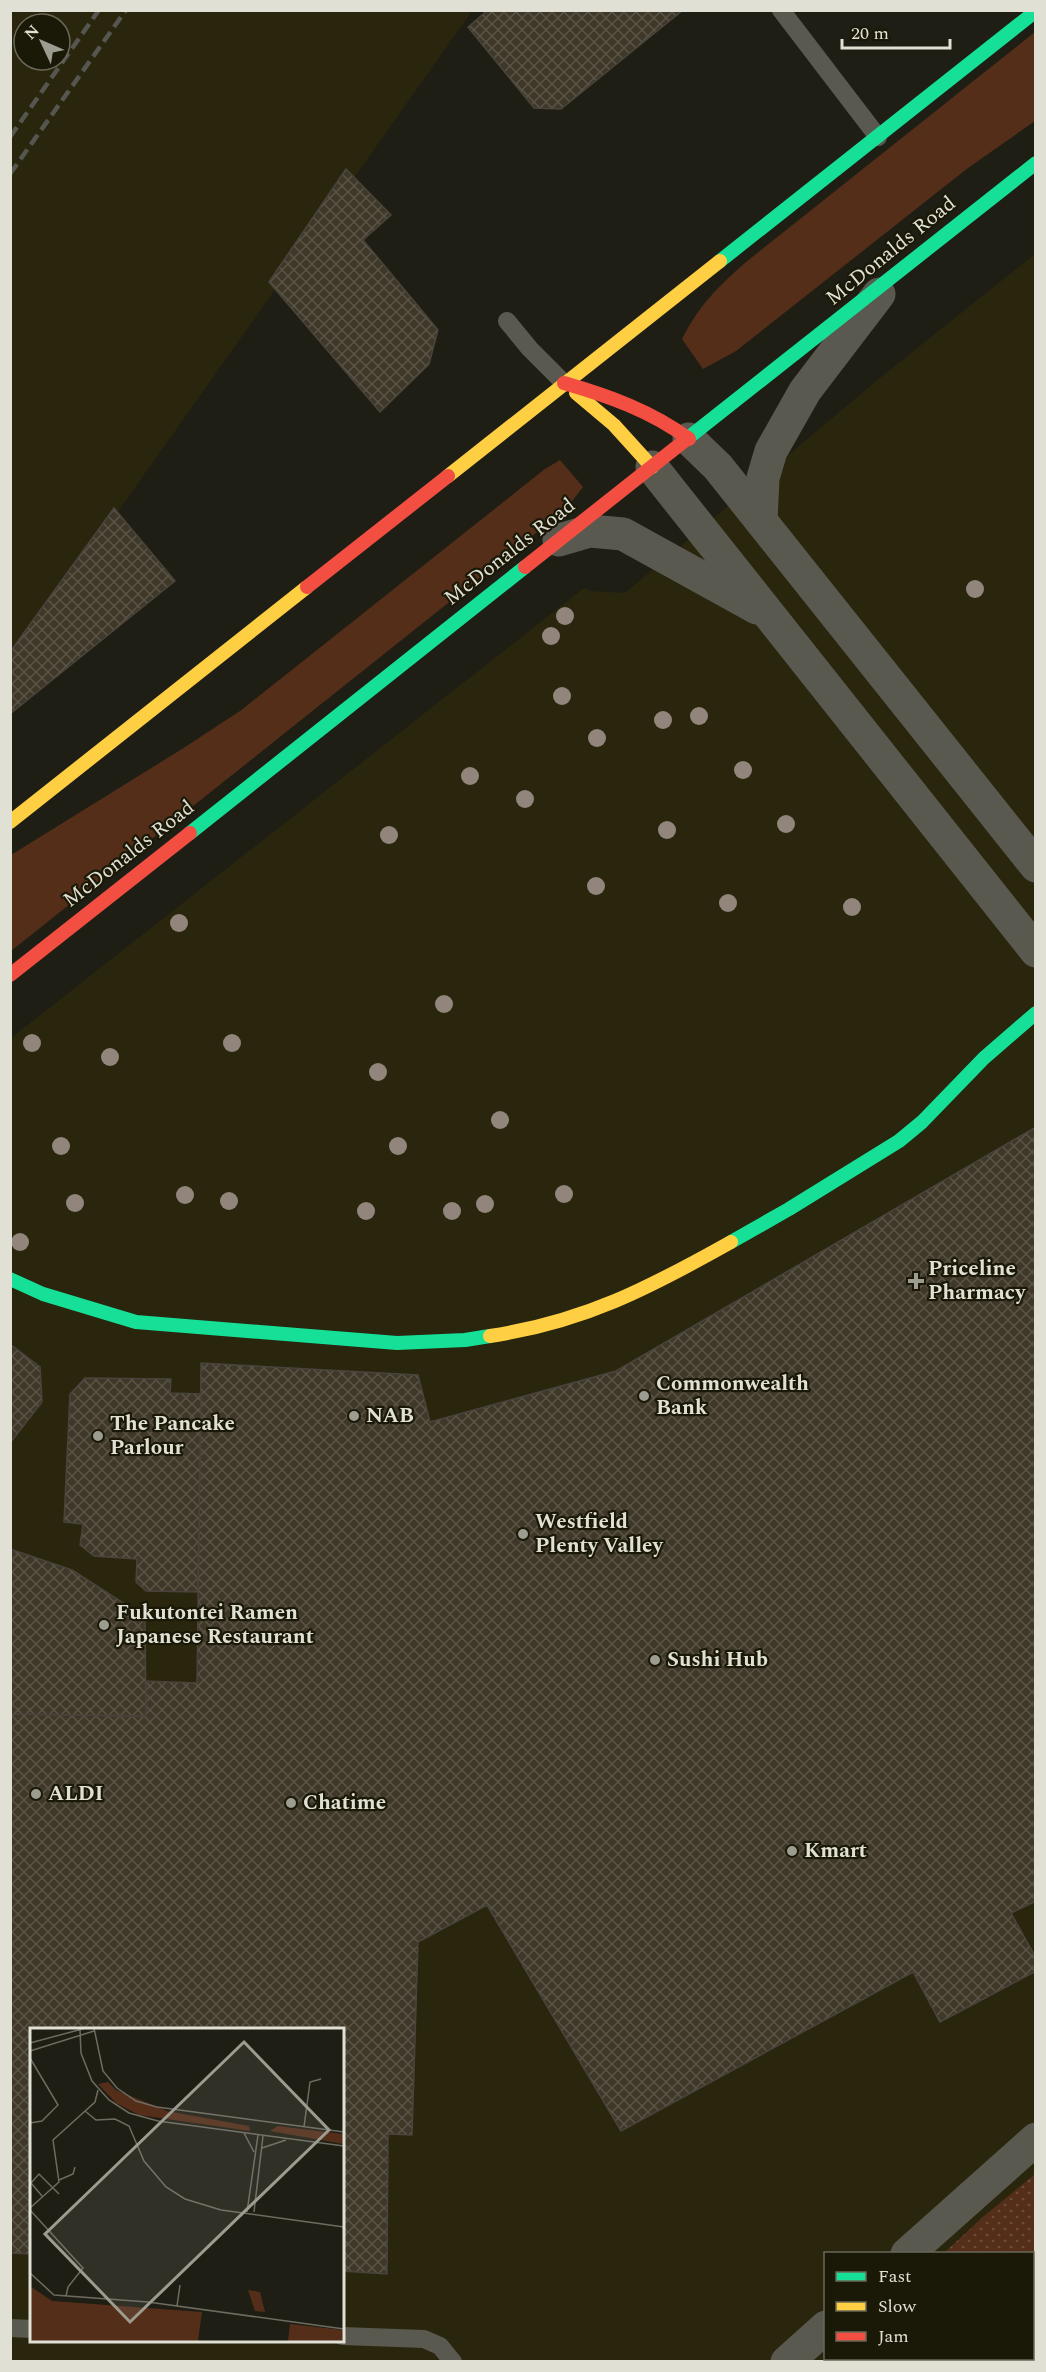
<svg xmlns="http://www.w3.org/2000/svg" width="1046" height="2372" viewBox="0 0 1046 2372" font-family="Spectral,serif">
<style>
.built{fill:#29260d;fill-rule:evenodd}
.green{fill:#552e19}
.park{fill:url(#park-dots)}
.building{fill:url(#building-cross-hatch);stroke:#48443d;stroke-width:1.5}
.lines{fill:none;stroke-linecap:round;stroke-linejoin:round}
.lane{stroke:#5a5950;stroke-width:18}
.street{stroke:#5a5950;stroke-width:33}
.fast{stroke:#16e098;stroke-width:14}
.slow{stroke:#ffcf43;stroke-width:14}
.jam{stroke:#f24e42;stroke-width:14}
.rail{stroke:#565650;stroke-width:4.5;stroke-dasharray:12 6;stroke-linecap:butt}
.tree{fill:#92867c}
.poi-dot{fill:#9d9c91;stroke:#1a1806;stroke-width:2}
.labels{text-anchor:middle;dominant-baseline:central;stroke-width:4.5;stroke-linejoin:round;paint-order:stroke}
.street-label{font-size:21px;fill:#e1e0d4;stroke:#1a1806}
.poi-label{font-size:21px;font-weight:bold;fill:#e1e0d4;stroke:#1a1806;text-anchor:start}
.inset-road{fill:none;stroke:#6d6c61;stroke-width:1.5}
.view{fill:#9d9c91;fill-opacity:0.15;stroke:#9d9c91;stroke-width:3}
.inset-edge{fill:none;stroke:#e1e0d4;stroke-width:3}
</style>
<defs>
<pattern id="park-dots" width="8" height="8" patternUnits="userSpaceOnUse" patternTransform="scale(1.5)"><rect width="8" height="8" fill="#552e19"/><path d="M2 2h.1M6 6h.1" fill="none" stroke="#6d4c3a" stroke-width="1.8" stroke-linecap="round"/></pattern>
<pattern id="building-cross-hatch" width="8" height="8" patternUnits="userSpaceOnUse" patternTransform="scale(1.5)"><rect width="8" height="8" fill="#3f3829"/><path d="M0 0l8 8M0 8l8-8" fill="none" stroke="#5a5447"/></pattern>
</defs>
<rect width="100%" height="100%" fill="#1f1e14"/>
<!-- built -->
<g class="built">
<path d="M11 11H472L11 663ZM24 24H60V60H24Z"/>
<path d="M1035 254V2174L985 2215 944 2253 826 2254V2358L832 2359 829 2361 11 2362V1038L584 588 590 591 625 593 875 382ZM32 2030H342V2340H32Z"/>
</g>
<!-- green -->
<g class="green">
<path d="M1035 32V121L968 168 736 351 703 369 682 339C700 304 717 288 746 262Z"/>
<path d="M560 460 583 487 565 510 11 951V855L182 749 240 711 545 469Z"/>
</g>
<!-- park -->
<path class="park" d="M1035 2174V2361H829L832 2358H1032V2254L944 2253 985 2215Z"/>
<!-- building -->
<g class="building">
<path d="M488 10H683L561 109 534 108 468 27Z"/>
<path d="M346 169 391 215 363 240 438 330 429 364 380 412 269 282Z"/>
<path d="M114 508 175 581 10 714V652Z"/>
<path d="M1036 1127V1901L1011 1913 1036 1958V1971L940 2022 913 1972 621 2131 487 1905 418 1942 412 2135 388 2134 387 2274 342 2271V2030H32V2254L10 2253V1714L146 1716 144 1681 197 1683 201 1363 418 1375 430 1422 616 1371Z"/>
<path d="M10 1344 40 1367 42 1402 10 1443Z"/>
<path d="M85 1378 171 1379 170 1393 201 1394 198 1592 146 1591 136 1582 137 1559 94 1556 80 1545 83 1524 64 1522 70 1394Z"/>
<path d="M10 1549 72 1570 145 1617 146 1716 10 1714Z"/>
</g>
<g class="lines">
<!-- lane -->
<g class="lane">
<path d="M781 10 878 137"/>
<path d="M507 321 530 349 564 383"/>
<path d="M10 2328 32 2329"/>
<path d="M342 2336 424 2339 440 2346 453 2362"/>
</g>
<!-- street -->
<g class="street">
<path d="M689 439 718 467 1036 866"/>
<path d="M652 467 1036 951"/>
<path d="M761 521 763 478 771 451 805 391 879 294"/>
<path d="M559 540 590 531 623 534 757 608"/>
<path d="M907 2254 1036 2139"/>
<path d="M787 2362 826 2327"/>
</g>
<!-- fast -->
<g class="fast">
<path d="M720 261 1036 11"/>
<path d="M688 438 1036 163"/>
<path d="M190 833 525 567"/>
<path d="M731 1242 789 1209 899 1141 922 1122 984 1058 1036 1013"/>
<path d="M10 1279 43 1294 136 1322 397 1343 465 1340 490 1336"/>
</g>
<!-- slow -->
<g class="slow">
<path d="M576 393 614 425 652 467"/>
<path d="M448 476 720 261"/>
<path d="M10 822 307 587"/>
<path d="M490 1336C584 1322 649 1288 731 1242"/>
</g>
<!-- jam -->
<g class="jam">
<path d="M564 383C609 396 651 411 689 439"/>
<path d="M525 567 688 438"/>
<path d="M307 587 448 476"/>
<path d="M10 975 190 833"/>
</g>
<!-- rail -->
<g class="rail">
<path d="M10 137 99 10"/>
<path d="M10 174 126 10"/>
</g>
</g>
<!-- trees -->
<g class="tree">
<circle cx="975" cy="589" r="9"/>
<circle cx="565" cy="616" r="9"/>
<circle cx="551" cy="636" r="9"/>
<circle cx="562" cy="696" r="9"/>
<circle cx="699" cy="716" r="9"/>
<circle cx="663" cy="720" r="9"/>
<circle cx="597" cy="738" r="9"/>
<circle cx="743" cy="770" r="9"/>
<circle cx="470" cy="776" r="9"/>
<circle cx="525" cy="799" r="9"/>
<circle cx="786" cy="824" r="9"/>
<circle cx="667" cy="830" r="9"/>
<circle cx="389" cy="835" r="9"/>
<circle cx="596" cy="886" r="9"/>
<circle cx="728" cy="903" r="9"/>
<circle cx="852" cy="907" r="9"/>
<circle cx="179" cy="923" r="9"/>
<circle cx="444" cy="1004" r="9"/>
<circle cx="32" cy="1043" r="9"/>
<circle cx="232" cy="1043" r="9"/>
<circle cx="110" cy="1057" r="9"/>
<circle cx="378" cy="1072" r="9"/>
<circle cx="500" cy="1120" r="9"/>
<circle cx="61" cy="1146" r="9"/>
<circle cx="398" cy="1146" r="9"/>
<circle cx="564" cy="1194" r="9"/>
<circle cx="185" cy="1195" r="9"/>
<circle cx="229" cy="1201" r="9"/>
<circle cx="75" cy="1203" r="9"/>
<circle cx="485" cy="1204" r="9"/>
<circle cx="366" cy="1211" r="9"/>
<circle cx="452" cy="1211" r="9"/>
<circle cx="20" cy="1242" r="9"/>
</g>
<!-- markers -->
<g class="poi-dot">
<path d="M913 1272h6v6h6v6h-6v6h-6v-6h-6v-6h6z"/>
<circle cx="644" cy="1396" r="6"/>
<circle cx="354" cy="1416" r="6"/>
<circle cx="98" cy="1436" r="6"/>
<circle cx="523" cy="1534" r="6"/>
<circle cx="104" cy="1625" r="6"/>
<circle cx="655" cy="1660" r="6"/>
<circle cx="36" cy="1794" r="6"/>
<circle cx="291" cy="1803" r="6"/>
<circle cx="792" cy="1851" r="6"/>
</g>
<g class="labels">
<!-- street labels -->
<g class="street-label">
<text transform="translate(891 251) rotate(-39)">McDonalds Road</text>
<text transform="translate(510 552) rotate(-38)">McDonalds Road</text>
<text transform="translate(129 854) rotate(-38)">McDonalds Road</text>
</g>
<!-- poi labels -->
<g class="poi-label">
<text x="928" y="1269">Priceline<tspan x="928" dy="24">Pharmacy</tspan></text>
<text x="656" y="1384">Commonwealth<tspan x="656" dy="24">Bank</tspan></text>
<text x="366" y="1416">NAB</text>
<text x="110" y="1424">The Pancake<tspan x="110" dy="24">Parlour</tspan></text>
<text x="535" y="1522">Westfield<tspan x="535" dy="24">Plenty Valley</tspan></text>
<text x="116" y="1613">Fukutontei Ramen<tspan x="116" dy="24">Japanese Restaurant</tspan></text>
<text x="667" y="1660">Sushi Hub</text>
<text x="48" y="1794">ALDI</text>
<text x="303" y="1803">Chatime</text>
<text x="804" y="1851">Kmart</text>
</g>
</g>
<!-- overview -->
<g transform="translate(30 2028)">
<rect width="314" height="314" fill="#1f1e14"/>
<path d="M78 54 86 62 137 83 219 98 220 103 109 87 86 75 68 56ZM248 98 313 106V116L240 103Z" fill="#552e19"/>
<path d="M0 258 22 273 172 284 168 313H0ZM218 262 230 264 235 284 225 283ZM260 296 313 302V313H258Z" fill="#552e19"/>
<path class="inset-road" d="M64 0 73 43 87 60 106 73 127 79 314 104M97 0H120M50 2 51 25 62 53 79 72 99 85 128 93 314 118M0 15 56 0M0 23 64 3M0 30 28 77 12 93 0 95M55 83 66 92 85 91 99 98 114 133 136 159 155 171 191 182 314 199M274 99 280 54 291 51M214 105 224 124M232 120 256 112M29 152 43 146 45 139M12 168 1 155 9 146 29 166M0 180 29 154 23 112 65 74 68 62M0 182 53 240 38 259 36 268M217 184 228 107M224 184 233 108M0 245 24 267 118 274 314 301M147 278 150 257"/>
<path class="view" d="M214 14 299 102 100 294 15 206Z"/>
<rect width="314" height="314" class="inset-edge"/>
</g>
<!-- border -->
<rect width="1046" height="2372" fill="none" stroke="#e1e0d4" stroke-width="24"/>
<!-- legend -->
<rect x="824" y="2252" width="210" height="108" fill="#1a1806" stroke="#6a6858" stroke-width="1.5"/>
<rect x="836" y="2272" width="30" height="9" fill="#16e098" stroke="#6a6858" stroke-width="1.5"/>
<text x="878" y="2282" font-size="18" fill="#e1e0d4">Fast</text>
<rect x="836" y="2302" width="30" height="9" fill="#ffcf43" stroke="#6a6858" stroke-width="1.5"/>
<text x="878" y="2312" font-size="18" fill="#e1e0d4">Slow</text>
<rect x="836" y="2332" width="30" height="9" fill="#f24e42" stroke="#6a6858" stroke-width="1.5"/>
<text x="878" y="2342" font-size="18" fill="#e1e0d4">Jam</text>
<!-- north arrow -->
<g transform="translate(42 42) rotate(314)"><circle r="28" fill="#1a1806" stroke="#6a6858" stroke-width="1.5"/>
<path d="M0-4.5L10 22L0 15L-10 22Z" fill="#9d9c91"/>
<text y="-9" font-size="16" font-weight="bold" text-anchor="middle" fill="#e1e0d4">N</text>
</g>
<!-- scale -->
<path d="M842 39v9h108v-9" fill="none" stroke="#e1e0d4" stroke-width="3"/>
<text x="851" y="39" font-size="18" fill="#e1e0d4" stroke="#1a1806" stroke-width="4.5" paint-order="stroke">20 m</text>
</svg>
